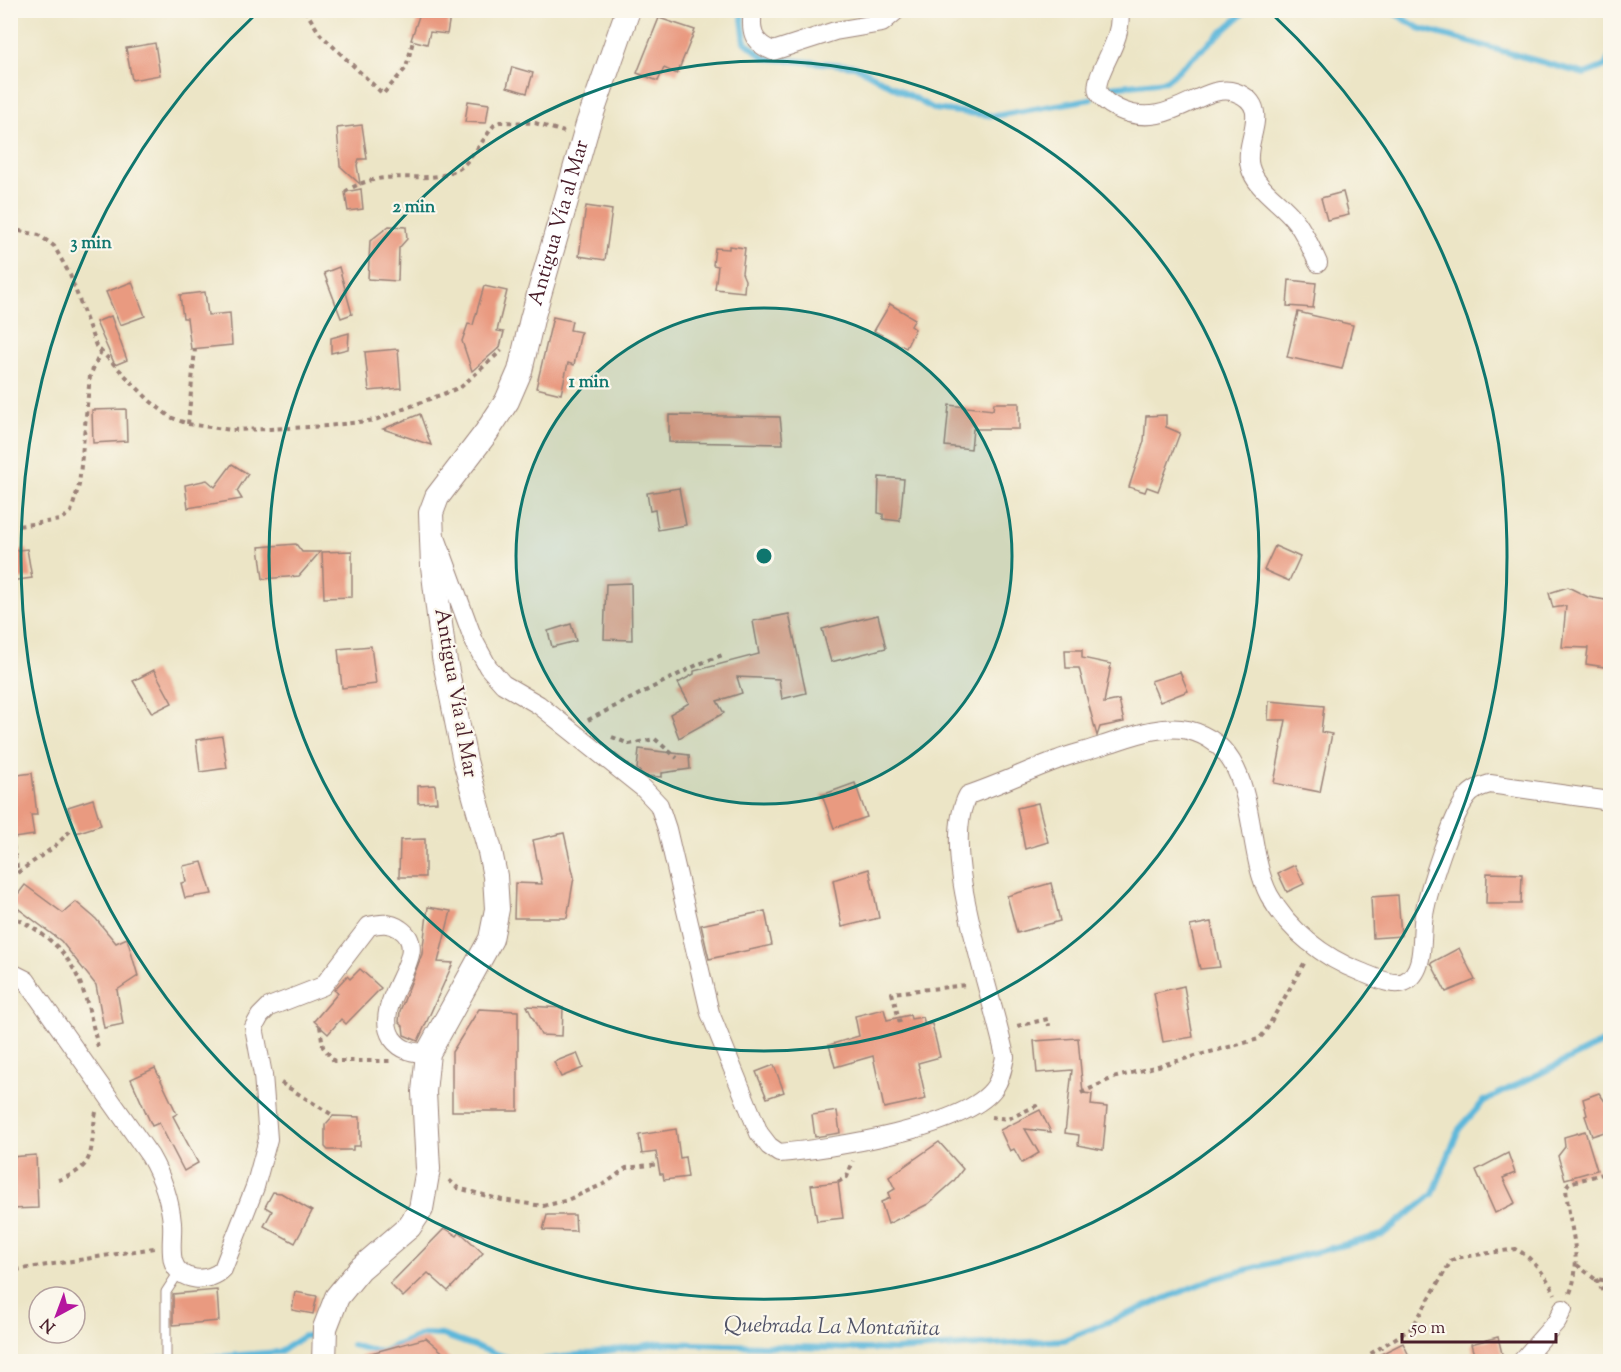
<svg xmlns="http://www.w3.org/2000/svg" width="1621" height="1372" viewBox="0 0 1621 1372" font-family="'Sorts Mill Goudy',serif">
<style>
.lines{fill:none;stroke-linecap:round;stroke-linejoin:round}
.stream{stroke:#5db7da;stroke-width:6}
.building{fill:#e99a80}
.service-casing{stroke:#9b8278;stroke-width:11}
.minor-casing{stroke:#9b8278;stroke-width:20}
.secondary-casing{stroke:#9b8278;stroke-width:26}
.path{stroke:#9b8278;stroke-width:4;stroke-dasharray:4.5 4.5;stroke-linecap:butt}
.service{stroke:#fff;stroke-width:9}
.minor{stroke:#fff;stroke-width:18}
.secondary{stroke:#fff;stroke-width:24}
.ring{fill:none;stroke:#0f766e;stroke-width:3}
.labels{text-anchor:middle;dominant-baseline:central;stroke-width:4.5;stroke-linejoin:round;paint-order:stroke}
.street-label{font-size:21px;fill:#4a1f2b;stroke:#fbf7ec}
.water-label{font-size:22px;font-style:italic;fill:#515468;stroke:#fbf7ec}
.centre{fill:#0f766e;stroke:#fbf7ec;stroke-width:3}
.ring-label{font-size:18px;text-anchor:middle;font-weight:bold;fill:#0f766e;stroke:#fbf7ec;stroke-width:4.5;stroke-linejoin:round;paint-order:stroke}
</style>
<rect width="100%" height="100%" fill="#fbf7ec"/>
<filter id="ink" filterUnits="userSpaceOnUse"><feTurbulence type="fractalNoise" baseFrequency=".0167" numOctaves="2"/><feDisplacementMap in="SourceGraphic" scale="12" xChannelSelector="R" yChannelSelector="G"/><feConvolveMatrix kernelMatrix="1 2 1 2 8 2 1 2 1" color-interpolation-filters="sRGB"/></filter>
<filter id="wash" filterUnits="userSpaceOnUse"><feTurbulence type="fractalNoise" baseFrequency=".008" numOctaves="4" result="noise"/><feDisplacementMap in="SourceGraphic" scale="24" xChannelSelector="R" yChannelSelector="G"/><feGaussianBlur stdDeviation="1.35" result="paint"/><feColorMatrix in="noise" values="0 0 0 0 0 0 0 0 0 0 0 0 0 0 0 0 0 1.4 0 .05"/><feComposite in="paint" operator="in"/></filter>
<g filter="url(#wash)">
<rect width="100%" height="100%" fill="#ece5c6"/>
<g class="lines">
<!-- stream -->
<g class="stream">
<path d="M741 10 745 42 765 58 855 66 934 109 995 116 1091 99"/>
<path d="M1389 10 1419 28 1585 74 1605 66 1610 56"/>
<path d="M1102 92 1111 87 1166 81 1247 10"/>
<path d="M352 1345 381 1352 423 1334 442 1335 520 1362"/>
<path d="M163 1361 279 1352 304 1336H318"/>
<path d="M528 1362 662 1343 894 1350 1064 1340 1215 1278 1382 1235 1433 1194 1459 1129 1484 1101 1610 1039"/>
</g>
</g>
<g id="blocks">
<!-- building -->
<g class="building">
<path d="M421 10H451L447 34 430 32 427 44 411 40Z"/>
<path d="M659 18 695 30 677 74 664 68 658 81 637 73Z"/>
<path d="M155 43 160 75 132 80 126 48Z"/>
<path d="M512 67 533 73 527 93 507 87Z"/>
<path d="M468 101 489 104 486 123 465 122Z"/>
<path d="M362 125 367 159H359L357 165 360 184 340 166 337 128Z"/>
<path d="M361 189 363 209 348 211 345 192Z"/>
<path d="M1343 192 1349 215 1327 220 1321 198Z"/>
<path d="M586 206 612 210 605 260 579 256Z"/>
<path d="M389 226 406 227 407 239 399 248 398 281 368 279 370 241Z"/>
<path d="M729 246 745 248 742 273 745 280 744 292 715 289 718 266 713 265 715 248 729 249Z"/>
<path d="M339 267 352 314 341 318 324 273Z"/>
<path d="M1289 280 1316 283 1313 308 1287 306Z"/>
<path d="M132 282 145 316 120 325 106 292Z"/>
<path d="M484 286 507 291 497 331 504 332 500 347 472 371 462 341 468 324 473 325Z"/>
<path d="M205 292 208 315 230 313 232 345 191 349 187 318H183L180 295Z"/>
<path d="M890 304 915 319 911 326 915 329 906 348 874 331Z"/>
<path d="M1298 312 1353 325 1342 369 1287 357Z"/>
<path d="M111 316 127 360 115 365 96 322Z"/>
<path d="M553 317 572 321 570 330 581 332 574 365 568 363 561 394 536 388Z"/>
<path d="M349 333 348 349 331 353V338Z"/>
<path d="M398 349 401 388 369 391 365 352Z"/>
<path d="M994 403H1019V429H973L971 449 945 446 949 405 993 410Z"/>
<path d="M126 409 127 441 93 443 92 410Z"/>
<path d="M420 414 431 445 383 429Z"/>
<path d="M669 415 780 417 783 444 669 442Z"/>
<path d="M1166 415V427L1180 433 1158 491 1147 487 1145 492 1129 487 1144 441 1146 416Z"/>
<path d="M232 464 248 474 237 491 242 499 188 508 185 485 207 480 215 487Z"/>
<path d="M879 477 904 479 900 521 883 519V514L878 513Z"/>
<path d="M679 488 686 525 658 530 655 510 650 511 647 493Z"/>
<path d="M296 544 302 552H320L299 576 263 579 259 547Z"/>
<path d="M1275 546 1300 557 1289 581 1264 570Z"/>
<path d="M27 549 32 578 10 581V551Z"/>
<path d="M352 551V597L324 598 322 552Z"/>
<path d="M631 583 632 640 604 639 606 584Z"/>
<path d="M1568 587 1588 597 1611 601V668L1586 664 1588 648 1562 647 1566 606 1553 608 1549 593Z"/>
<path d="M789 614 806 693 782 699 779 679 737 677 742 693 717 701 724 713 679 738 670 714 689 703 678 683 694 674V671L759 654 753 621Z"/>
<path d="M878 615 886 648 831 662 822 629Z"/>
<path d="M571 624 576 641 552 647 548 631Z"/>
<path d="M371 646 376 684 342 688 338 649Z"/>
<path d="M1065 650H1082V658L1111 664 1104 703 1119 700 1124 722 1100 727 1097 736 1079 668H1066Z"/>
<path d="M154 670 172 703 152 713 133 681Z"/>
<path d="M1180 672 1188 691 1160 702 1151 681Z"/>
<path d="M1269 701 1324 706 1321 732 1332 734 1320 792 1274 783 1286 720H1268Z"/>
<path d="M222 736 227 768 200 772 196 740Z"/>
<path d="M639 749 689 755 690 769 662 773V777L645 776 637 769Z"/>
<path d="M32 773 37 815H31L34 835 14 838 10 819V776Z"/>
<path d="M855 783 867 817 834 828 822 795Z"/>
<path d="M435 785 437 802 418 803V786Z"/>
<path d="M93 799 101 825 76 833 68 807Z"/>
<path d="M1038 803 1048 842 1025 849 1017 808Z"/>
<path d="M564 833 574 877 567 918H514L515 883 542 884 533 840Z"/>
<path d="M425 839V877H399L400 840Z"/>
<path d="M202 862 212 894 185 898 181 883 186 882 183 866Z"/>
<path d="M1295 865 1304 884 1287 892 1278 873Z"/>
<path d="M869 869 879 918 842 927 833 880Z"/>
<path d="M1487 873 1522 874 1521 904H1486Z"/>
<path d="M1051 883 1060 921 1017 933 1007 896Z"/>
<path d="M25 885 63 913 76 902 96 919 116 943 127 938 138 976 117 990 123 1024 104 1028 96 985 61 941 11 903Z"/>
<path d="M1398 895 1401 936 1373 938 1371 897Z"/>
<path d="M428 907 451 911 438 962 453 963 418 1041 404 1035 403 1026 399 1022 400 1011 422 954Z"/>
<path d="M765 911 772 945 709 959 701 925Z"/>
<path d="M1211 922 1220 967 1200 969 1190 926Z"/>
<path d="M1459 948 1475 980 1446 992 1431 963Z"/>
<path d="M360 969 381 988 346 1024 341 1019 328 1034 314 1021 338 993 334 990 347 976 350 979Z"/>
<path d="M1184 986 1193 1037 1163 1042 1154 993Z"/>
<path d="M527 1006 563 1008 562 1036 541 1035Z"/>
<path d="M479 1009 518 1011V1111H452V1052Z"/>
<path d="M884 1009 887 1020 910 1015 911 1019 923 1017 925 1025 932 1024 940 1057 918 1063 926 1099 884 1108 873 1056 835 1067 829 1045 859 1036 855 1016Z"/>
<path d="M1078 1038 1083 1093 1092 1094 1091 1105 1107 1107 1103 1150 1078 1145 1079 1135 1065 1133 1072 1070 1037 1073 1034 1041Z"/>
<path d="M577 1053 583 1068 561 1077 554 1062Z"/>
<path d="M774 1065 784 1092 767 1098 756 1072Z"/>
<path d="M155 1068 177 1114 173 1116 198 1163 184 1171 159 1123 152 1126 131 1079Z"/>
<path d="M1599 1093 1611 1110V1130L1592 1136 1585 1116 1587 1115 1583 1099Z"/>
<path d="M1040 1110 1051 1132 1025 1129 1039 1153 1022 1163 1014 1149 1010 1151 1000 1130Z"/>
<path d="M837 1111 840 1133 815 1137 812 1115Z"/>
<path d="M333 1116 360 1117V1146H353V1150H328L325 1147V1125Z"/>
<path d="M676 1129 680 1158 685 1157 688 1177 664 1180 663 1174H660L656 1152 642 1154 639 1135Z"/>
<path d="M1585 1131 1597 1170 1565 1179 1558 1156 1565 1147 1564 1137Z"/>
<path d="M939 1142 963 1169 953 1182 928 1204 888 1224 881 1202 890 1198 888 1193 895 1189 889 1177Z"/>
<path d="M1508 1153 1515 1173 1503 1178 1515 1203 1495 1213 1476 1170Z"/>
<path d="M36 1155 38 1208 10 1209V1157Z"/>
<path d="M838 1182 843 1218 817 1221 811 1185Z"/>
<path d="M273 1192 281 1193 312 1211 295 1243 264 1226 272 1211 265 1207Z"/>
<path d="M547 1215H575L576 1231 543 1230Z"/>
<path d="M445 1228 457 1236 460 1232 483 1253 448 1291 428 1273 403 1297 390 1284Z"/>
<path d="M217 1290 219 1321 173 1325V1294Z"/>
<path d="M295 1292 317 1296 313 1314 292 1310Z"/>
<path d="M1498 1337 1504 1362H1476L1471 1344Z"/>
<path d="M426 1338 454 1362H361L360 1356Z"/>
<path d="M1403 1343 1412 1362H1365Z"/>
</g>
</g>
</g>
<g filter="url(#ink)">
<use href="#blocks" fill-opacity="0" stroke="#9b8278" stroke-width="1.5"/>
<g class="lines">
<!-- service casing -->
<g class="service-casing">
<path id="service" d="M166 1362V1292L179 1272"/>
</g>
<!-- minor casing -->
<g class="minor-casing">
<g id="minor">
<path d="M753 10C750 30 752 43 773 51L835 31 882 23 897 10"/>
<path d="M1119 10C1125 42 1092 74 1098 92 1102 100 1110 105 1118 109 1168 133 1203 81 1235 92 1275 106 1242 141 1250 167 1256 189 1281 202 1294 219 1304 231 1311 248 1318 263"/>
<path d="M437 540 474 641 488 667 503 684 539 705 643 788 659 805 667 829 710 1013 759 1133 769 1146 779 1153C827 1149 968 1128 995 1087 1001 1078 1003 1067 1005 1057 993 993 937 851 968 795 998 785 1027 771 1057 760 1072 754 1088 751 1104 745 1130 737 1160 724 1188 730 1262 748 1242 844 1269 895 1288 930 1324 958 1361 972 1372 976 1392 987 1404 982 1427 972 1420 935 1424 915 1428 890 1452 816 1467 797 1473 789 1481 787 1490 784L1610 801"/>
<path d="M10 972 26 980 150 1156C162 1177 170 1199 172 1223 173 1235 170 1249 173 1261 179 1283 210 1283 223 1269L255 1187 268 1139 263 1075 254 1027 260 1016 269 1007 323 986 369 926C380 923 390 922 400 929 436 953 369 1001 392 1038 401 1051 414 1053 428 1053"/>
<path d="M1521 1362 1557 1321 1563 1309"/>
</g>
</g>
<!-- secondary casing -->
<g class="secondary-casing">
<g id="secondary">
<path id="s1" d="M324 1362 325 1328 337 1297 360 1269 409 1227 421 1209 428 1169 424 1092 428 1053 491 939 497 909 495 876 489 847 465 761 444 657 433 566 431 513 437 497 486 433 507 401 520 371 532 319 588 124 628 10"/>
</g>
</g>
<!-- path -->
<g class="path">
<path d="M305 10 320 34 383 94 406 68 413 41"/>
<path d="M345 192C384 165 425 187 457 170 469 164 486 135 495 124L500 122 535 123 564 132"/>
<path d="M10 229 39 235 54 246 70 275 96 346 150 401 170 417 188 424 231 430 270 429 327 426 375 420 461 387 502 350"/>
<path d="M188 424 195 349"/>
<path d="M10 527 61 520 71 512 79 485 90 376 101 351"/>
<path d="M588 720 699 664 725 654"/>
<path d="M612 737 629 744 655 739 677 758"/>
<path d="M10 828 18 873"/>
<path d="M10 878 54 847 74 827"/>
<path d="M10 915C77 948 82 980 98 1047"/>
<path d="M900 1023 892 993 967 985"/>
<path d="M320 1026 323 1047 334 1061H390"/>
<path d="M1017 1026 1048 1019 1049 1026"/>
<path d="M281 1083 334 1116"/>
<path d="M1081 1093 1113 1078 1259 1039 1265 1032 1306 960"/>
<path d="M991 1117 1008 1119 1036 1106 1038 1110"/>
<path d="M58 1180C99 1167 89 1148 96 1112"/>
<path d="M449 1180 458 1188 502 1200 543 1206 565 1201 606 1183 626 1168 658 1164"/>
<path d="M838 1182 847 1177 853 1161"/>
<path d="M1577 1265 1595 1279 1610 1281"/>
<path d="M16 1270 154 1248"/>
<path d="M1596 1279 1610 1305"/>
<path d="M1570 1293C1584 1257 1568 1225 1566 1187L1569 1183 1610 1172"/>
<path d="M1368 1362 1370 1354 1412 1328 1451 1261 1456 1258 1516 1249C1533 1258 1547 1277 1555 1294"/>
</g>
<!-- service -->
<use href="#service" class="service"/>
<!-- minor -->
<use href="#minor" class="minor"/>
<!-- secondary -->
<use href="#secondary" class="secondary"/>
</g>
</g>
<!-- distance rings -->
<circle cx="764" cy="556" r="248" fill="#0f766e" fill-opacity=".12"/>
<g class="ring">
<circle cx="764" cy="556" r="248"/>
<circle cx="764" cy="556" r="495"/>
<path d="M1271 13A743 743 0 1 1 257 13"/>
</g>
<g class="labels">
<!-- street labels -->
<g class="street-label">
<text stroke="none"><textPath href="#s1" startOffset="1232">Antigua Vía al Mar</textPath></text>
<text transform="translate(455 693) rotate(80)">Antigua Vía al Mar</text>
</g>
<!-- water labels -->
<g class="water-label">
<text transform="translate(832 1328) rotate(1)">Quebrada La Montañita</text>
</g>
</g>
<circle cx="764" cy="556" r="9" class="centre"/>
<g class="ring-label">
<text x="414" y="212">2 min</text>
<text x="91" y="248">3 min</text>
<text x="589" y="387">1 min</text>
</g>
<!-- margin -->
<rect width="1621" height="1372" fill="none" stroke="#fbf7ec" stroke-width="36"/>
<!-- north arrow -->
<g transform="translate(57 1315) rotate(221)"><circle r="28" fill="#fbf7ec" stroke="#b4a19f" stroke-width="1.5"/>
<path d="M0-4.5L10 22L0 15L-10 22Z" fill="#b5179e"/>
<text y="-9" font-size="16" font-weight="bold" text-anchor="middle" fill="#4a1f2b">N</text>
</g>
<!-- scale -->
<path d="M1402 1333v9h154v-9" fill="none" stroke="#4a1f2b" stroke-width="3"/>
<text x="1411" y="1333" font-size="18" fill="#4a1f2b" stroke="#fbf7ec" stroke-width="4.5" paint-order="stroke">50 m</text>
</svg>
